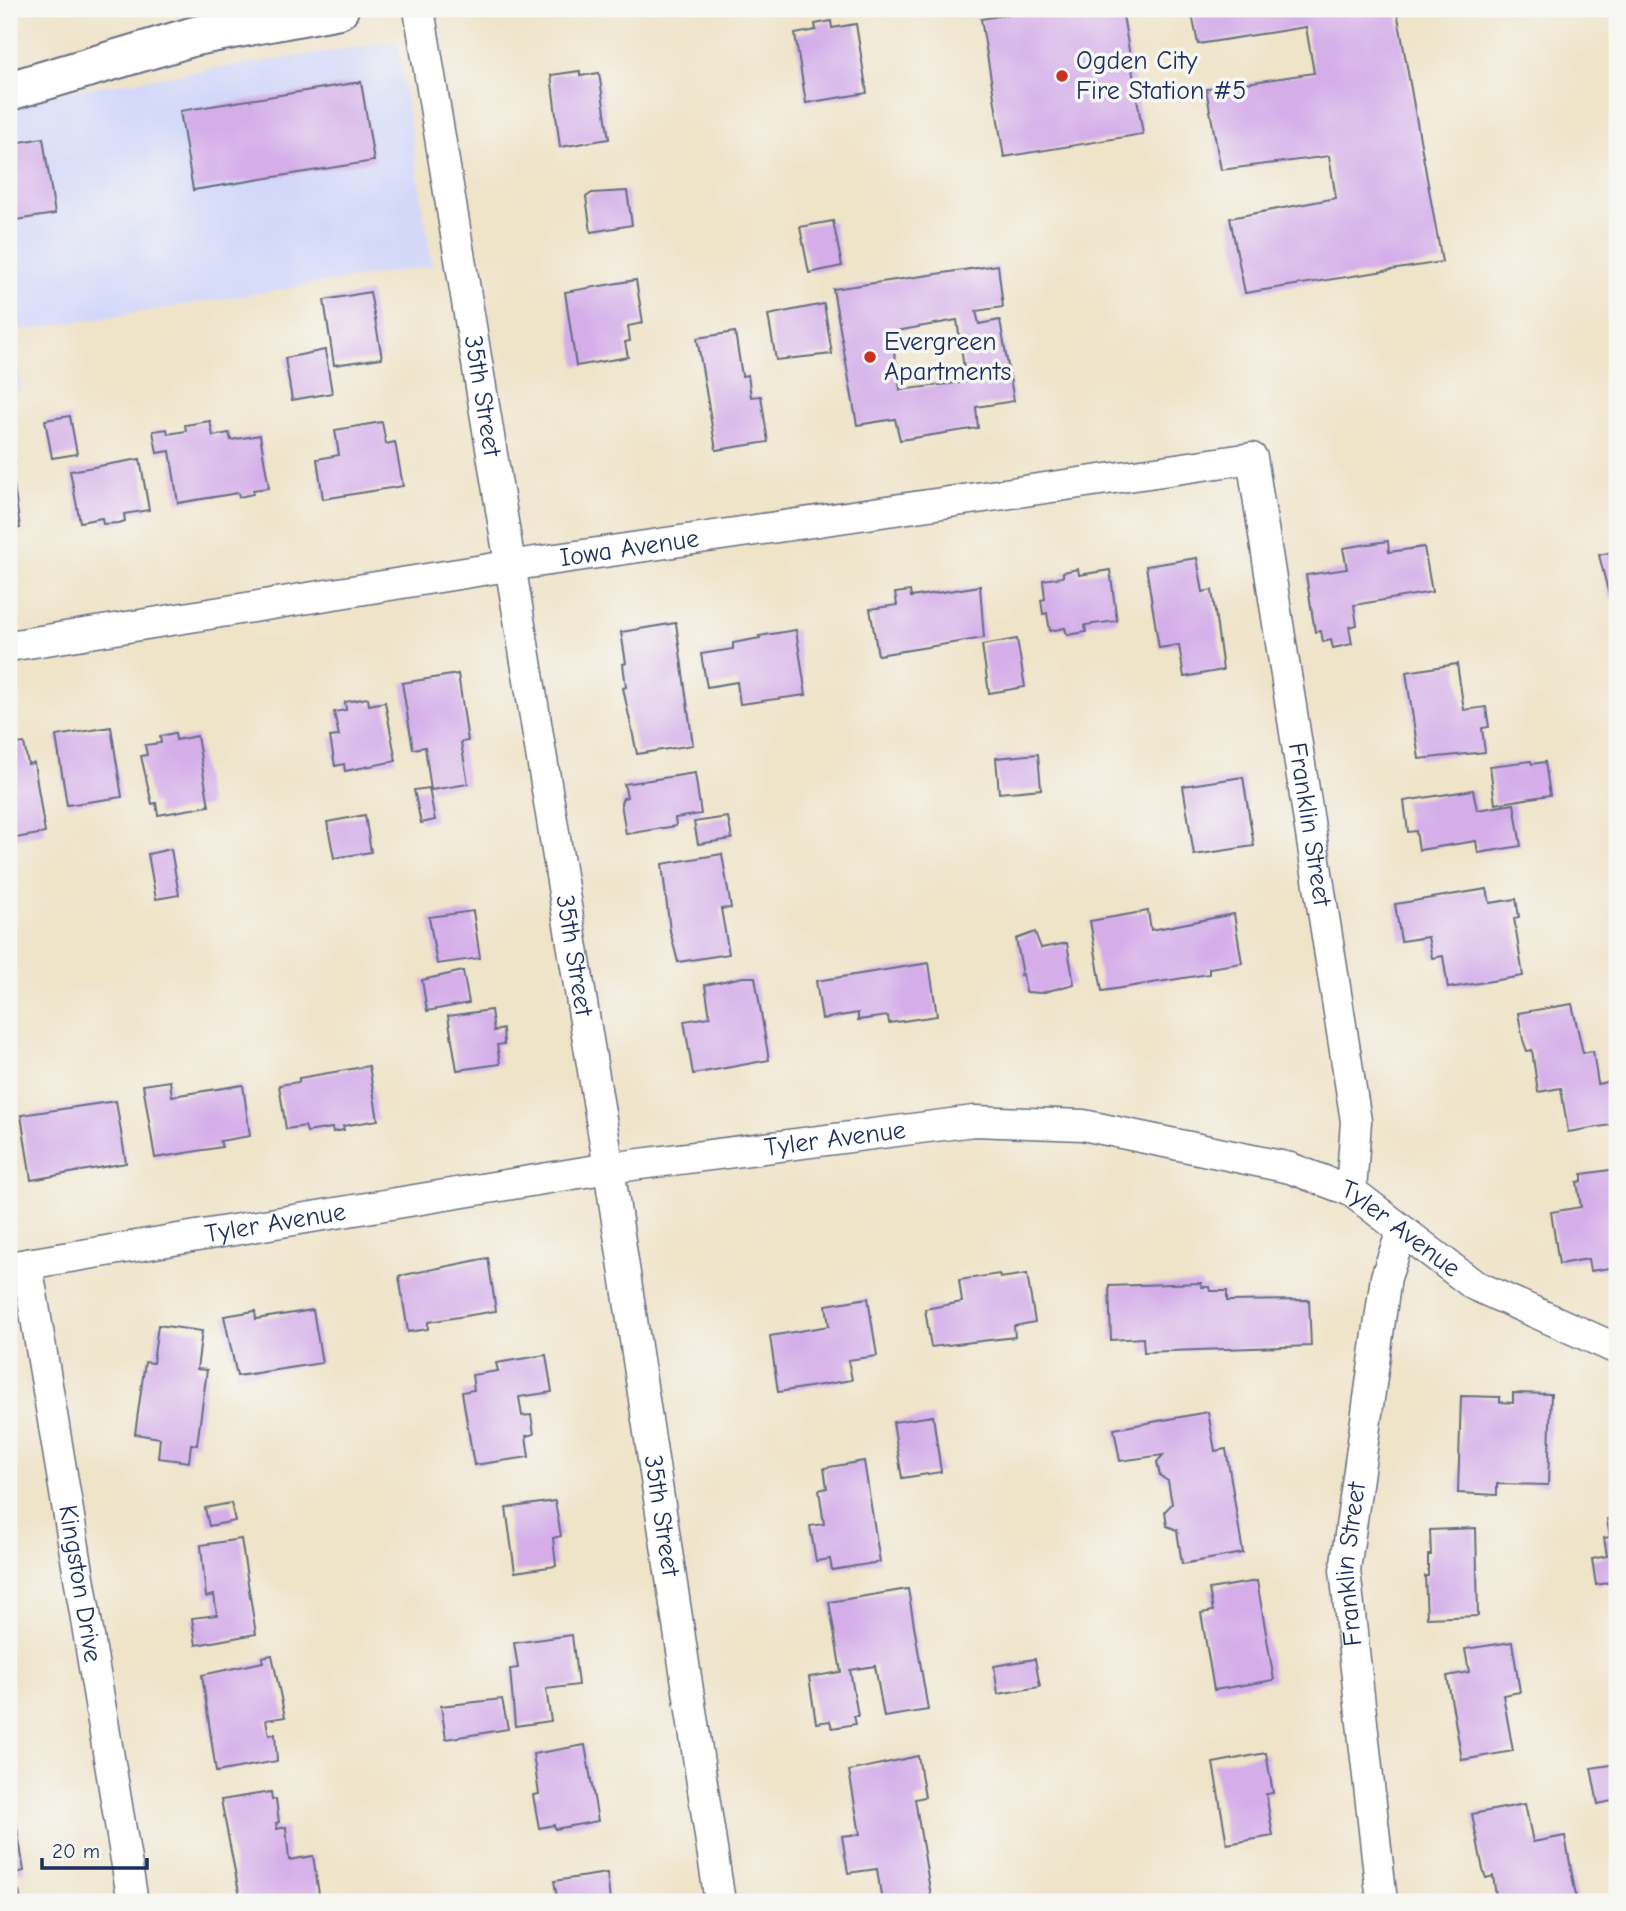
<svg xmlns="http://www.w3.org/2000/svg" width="1626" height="1911" viewBox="0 0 1626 1911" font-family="'Comic Neue',sans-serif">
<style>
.built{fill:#d3d8f9}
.building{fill:#d4ade9;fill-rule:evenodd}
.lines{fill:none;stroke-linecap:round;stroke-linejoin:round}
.minor-casing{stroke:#656e83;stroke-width:33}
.primary-casing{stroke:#656e83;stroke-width:42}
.minor{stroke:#fff;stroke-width:30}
.primary{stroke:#fff;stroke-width:38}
.poi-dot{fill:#c8321e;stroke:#f6f6f2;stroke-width:2.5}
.labels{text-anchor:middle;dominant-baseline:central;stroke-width:7;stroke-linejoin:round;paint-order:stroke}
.poi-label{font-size:26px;fill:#1b2f5e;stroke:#f6f6f2;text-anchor:start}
.street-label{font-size:26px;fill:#1b2f5e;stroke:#f6f6f2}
</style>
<rect width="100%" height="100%" fill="#f6f6f2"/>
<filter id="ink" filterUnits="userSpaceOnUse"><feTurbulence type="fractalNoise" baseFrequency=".0143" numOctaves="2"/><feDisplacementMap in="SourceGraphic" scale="14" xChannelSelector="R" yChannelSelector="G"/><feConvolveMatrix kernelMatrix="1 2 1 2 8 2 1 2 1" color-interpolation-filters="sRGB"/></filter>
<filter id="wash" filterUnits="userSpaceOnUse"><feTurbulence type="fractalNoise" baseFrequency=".00686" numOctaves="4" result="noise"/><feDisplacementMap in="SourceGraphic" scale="28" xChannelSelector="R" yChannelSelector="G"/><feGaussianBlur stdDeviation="1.57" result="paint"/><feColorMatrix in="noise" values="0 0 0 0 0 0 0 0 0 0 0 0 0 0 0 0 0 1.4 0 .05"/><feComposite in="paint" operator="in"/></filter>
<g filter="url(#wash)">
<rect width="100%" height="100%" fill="#efe3c8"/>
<!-- built -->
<path class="built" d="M397 41 432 266 13 332 22 392 9 394V100Z"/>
<g id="blocks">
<!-- building -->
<g class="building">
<path d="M1041 9H1122L1143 134 1004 157 981 19Z"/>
<path d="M1191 9H1403L1397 11 1442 262 1245 293 1230 218 1336 198 1329 156 1221 170 1206 89 1314 73 1306 27 1198 44Z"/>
<path d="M831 21 832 28 856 24 867 93 806 103 795 34 816 30 815 24Z"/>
<path d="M580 71V76L599 73 609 139 560 147 551 75Z"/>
<path d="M361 82 374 161 193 190 180 111Z"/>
<path d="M43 138 55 214 9 221V144Z"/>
<path d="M627 191 632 225 591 232 586 197 592 193Z"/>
<path d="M833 221 842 266 809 273 800 227Z"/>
<path d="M998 265 1003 307 976 311 979 324 1000 320 1014 401 976 407 978 428 900 440 895 419 857 425 833 289ZM957 320 966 382 900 390 891 332Z"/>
<path d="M636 280 643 323 628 326 630 341 625 342 628 357 576 366 565 292Z"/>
<path d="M370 292 382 358 334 365 324 300Z"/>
<path d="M824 304 832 354 776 360 768 315Z"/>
<path d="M735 332 742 376 748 375 751 397 761 396 768 442 716 450 697 338Z"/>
<path d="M325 350 332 393 292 400 285 358Z"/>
<path d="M70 416 77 454 52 458 45 420Z"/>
<path d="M210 421 213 436 229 433 231 440 260 435 269 488 253 490V494L239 497 238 493 178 503 170 451 157 453 153 431 167 429 168 434 186 431 185 425Z"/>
<path d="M382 422 386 444 395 442 403 486 323 499 317 459 339 455 335 430Z"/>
<path d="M12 441 15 464H11L20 528 9 529V442Z"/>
<path d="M140 459 149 510 124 514 125 521 119 523 103 524 102 518 80 522 70 471Z"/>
<path d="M1388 541 1389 552 1424 547 1432 592 1354 605 1357 625 1349 627 1352 644 1333 648 1331 640 1323 642 1321 631 1315 632 1306 575 1347 569 1343 548Z"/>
<path d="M1617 551V598L1610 599 1599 555Z"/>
<path d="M1197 558 1203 592 1212 590 1223 670 1184 677 1179 645 1159 648 1146 566Z"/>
<path d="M1078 569 1079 575 1110 570 1117 621 1085 625 1086 632 1067 635 1065 628 1050 631 1047 613 1043 614 1041 600 1045 599 1043 580 1063 577V572Z"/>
<path d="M980 586 984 638 878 655 870 609 897 605 895 593 910 591 911 597Z"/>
<path d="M676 623 693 745 637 754 623 688 626 687 623 664 626 663 621 632Z"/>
<path d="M796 630 806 695 740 704 737 682 707 687 701 654 733 649V643L760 638 759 636Z"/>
<path d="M1017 639 1025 687 989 693 982 645Z"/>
<path d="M1457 664 1464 710 1486 707 1489 727 1482 728 1485 752 1419 759 1406 672Z"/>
<path d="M458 674 468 741 461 742 468 784 431 790 425 747 413 749 402 683Z"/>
<path d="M368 698 369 705 385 702 396 761 345 771 344 764 335 766 330 737 339 736 334 712 346 710 345 702Z"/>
<path d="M111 727 122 797 67 805 56 736Z"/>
<path d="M175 733 176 740 197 736 209 806 158 815 156 803 152 804 141 756 147 755 145 745 161 743 160 736Z"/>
<path d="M24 743 28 764 34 763 45 833 9 839V745Z"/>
<path d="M1038 754 1041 789 999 793 996 758Z"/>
<path d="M1531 761 1532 764 1545 762 1550 795 1495 804 1490 766Z"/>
<path d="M695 773 701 814 675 818 676 826 626 834 621 803 623 798 627 797 624 784Z"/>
<path d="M1243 777 1254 846 1194 855 1183 786Z"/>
<path d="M429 788 435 820 421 823 414 790Z"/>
<path d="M1473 790 1477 810 1514 804 1521 846 1478 853 1476 841 1419 850 1416 831 1408 832 1404 801Z"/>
<path d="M365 815 371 852 334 858 327 822Z"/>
<path d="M728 817 732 839 698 844 694 822Z"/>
<path d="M171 849 179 895 156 899 148 854Z"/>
<path d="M722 854 731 908 721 909 729 954 678 962 670 931 662 864Z"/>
<path d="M1487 889 1490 903 1516 899 1519 917 1514 918 1523 976 1448 988 1443 956 1432 958 1428 937 1401 941 1395 904Z"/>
<path d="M473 911 480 958 437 964 429 917Z"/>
<path d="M1148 911 1151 930 1234 914 1242 963 1209 968V974L1102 991 1090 921Z"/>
<path d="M1035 932 1041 948 1067 943 1074 984 1041 993 1026 992 1023 974 1020 975 1022 969 1016 939Z"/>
<path d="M929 963 937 1016 889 1023 888 1016 858 1020V1013L822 1019 816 981Z"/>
<path d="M463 971 469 1003 427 1011 422 980Z"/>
<path d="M743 977H755L769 1060 693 1074 684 1021 710 1017 705 985Z"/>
<path d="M1572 1004 1583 1053 1593 1051 1598 1084 1617 1080V1124L1568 1132 1561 1088 1538 1092 1532 1050 1527 1051 1523 1040 1518 1013Z"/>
<path d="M491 1010 494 1031 503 1029 504 1044 497 1045 500 1064 457 1070 448 1016Z"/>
<path d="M369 1066 378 1120 343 1126 344 1130 333 1132 332 1128 307 1132 305 1126 286 1129 279 1085 299 1082V1078Z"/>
<path d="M170 1081 172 1096 243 1085 250 1136 220 1141 222 1147 155 1158 143 1085Z"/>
<path d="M116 1101 126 1163 31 1180 21 1115Z"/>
<path d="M1617 1169V1267L1590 1271 1588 1259 1559 1264 1551 1212 1581 1207 1577 1182 1582 1181V1174Z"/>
<path d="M488 1258 496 1311 428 1322V1329L408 1332 399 1276Z"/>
<path d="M999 1274 1000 1278 1027 1274 1035 1322 1014 1326 1015 1337 931 1347 925 1309 962 1302 959 1280Z"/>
<path d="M1201 1283V1287H1209L1210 1291H1227V1301L1309 1300 1311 1346 1144 1352 1143 1338 1111 1340 1109 1286Z"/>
<path d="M868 1298 877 1356 848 1360 852 1380 778 1392 770 1336 829 1326 826 1305Z"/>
<path d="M313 1310 322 1363 237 1376 224 1316 255 1311 256 1319Z"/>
<path d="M158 1325 202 1331 197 1369 207 1370 197 1445 191 1444 189 1462 158 1458 160 1438 135 1434 145 1362 153 1363Z"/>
<path d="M546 1355 552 1392 519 1397 522 1416 531 1415 534 1434 526 1436 529 1457 474 1465 462 1392 474 1390 472 1375 498 1371 496 1363Z"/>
<path d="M1513 1393 1551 1394 1548 1485 1497 1484V1495L1458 1493 1461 1396 1500 1397V1402L1513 1403Z"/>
<path d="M1208 1412 1215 1451 1226 1449 1243 1553 1182 1564 1177 1530 1167 1526 1165 1511 1172 1504 1168 1481 1160 1476 1157 1462 1163 1455 1120 1461 1114 1429Z"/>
<path d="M933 1416 941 1472 902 1478 893 1422Z"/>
<path d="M864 1461 880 1562 832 1570 830 1559 816 1561 810 1526 824 1524 819 1490 827 1488 824 1468Z"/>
<path d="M555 1501 561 1536 553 1538 556 1566 515 1572 506 1508Z"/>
<path d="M231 1503 235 1521 209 1526 205 1508Z"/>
<path d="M1617 1517V1581L1596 1585 1592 1559 1607 1556 1604 1538 1610 1537 1607 1519Z"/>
<path d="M1476 1528 1478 1616 1427 1618 1425 1576H1428V1555H1431L1430 1530Z"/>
<path d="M241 1539 256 1634 196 1645 192 1618 217 1615 214 1595 206 1597 201 1545Z"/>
<path d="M1257 1581 1274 1680 1214 1690 1201 1613 1213 1611 1209 1589Z"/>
<path d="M908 1589 928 1710 884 1717 875 1666 850 1670 858 1716H854L856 1724 832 1728 830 1721 816 1723 809 1677 841 1672 829 1602Z"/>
<path d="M572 1635 578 1685 546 1689 551 1721 515 1726 510 1669 518 1668 514 1643Z"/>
<path d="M1512 1642 1520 1692 1503 1695 1513 1751 1462 1760 1447 1676 1469 1672 1465 1649Z"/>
<path d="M272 1655 285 1717 266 1720 269 1735 275 1734 277 1761 216 1772 202 1675 263 1662 262 1657Z"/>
<path d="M1035 1659 1040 1687 998 1694 994 1666Z"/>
<path d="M502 1699 508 1729 446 1739 441 1706Z"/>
<path d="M585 1745 598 1821 555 1829 554 1825 539 1828 533 1795 539 1794 533 1754Z"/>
<path d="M1266 1753 1273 1793 1266 1794 1273 1836 1227 1844 1213 1763Z"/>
<path d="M918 1756 925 1797 915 1799 931 1896 882 1902 877 1869 848 1873 842 1836 860 1834 849 1771Z"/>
<path d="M1617 1764V1800L1598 1804 1591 1768Z"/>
<path d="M271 1792 272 1800 276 1799 279 1822 276 1823 277 1829 286 1827 289 1860 313 1856 319 1894 275 1902H241L221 1800Z"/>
<path d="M1525 1804 1533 1842 1565 1836 1577 1902H1497L1493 1876 1486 1878 1483 1870 1472 1814Z"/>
<path d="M16 1821 24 1871 9 1874V1822Z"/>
<path d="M607 1873 610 1902H558L554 1881Z"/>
<path d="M19 1891 21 1902H9V1893Z"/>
<path d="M1240 1898V1902H1223V1901Z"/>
</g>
</g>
</g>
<g filter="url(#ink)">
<use href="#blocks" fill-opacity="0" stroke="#656e83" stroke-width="2"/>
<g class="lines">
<!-- minor casing -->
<g class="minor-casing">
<g id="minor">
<path id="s1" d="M419 9 609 1168 720 1902"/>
<path id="s2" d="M9 646 508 566 1252 458 1356 1121 1351 1191"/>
<path id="s3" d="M27 1264 133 1902"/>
<path id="s4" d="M9 1267 609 1168 974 1121 1083 1125 1290 1168 1351 1191 1474 1285 1617 1349"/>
<path id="s5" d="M1382 1902 1345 1570 1386 1277 1402 1231"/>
</g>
</g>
<!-- primary casing -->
<g class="primary-casing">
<path id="primary" d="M9 91 195 36 339 9"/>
</g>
<!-- minor -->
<use href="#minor" class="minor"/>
<!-- primary -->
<use href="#primary" class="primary"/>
</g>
</g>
<!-- markers -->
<g class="poi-dot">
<circle cx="1062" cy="76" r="7"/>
<circle cx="870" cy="357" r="7"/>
</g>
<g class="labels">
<!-- poi labels -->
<g class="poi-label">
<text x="1076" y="61">Ogden City<tspan x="1076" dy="30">Fire Station #5</tspan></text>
<text x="884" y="342">Evergreen<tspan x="884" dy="30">Apartments</tspan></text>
</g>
<!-- street labels -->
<g class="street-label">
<text stroke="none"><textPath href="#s1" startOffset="392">35th Street</textPath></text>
<text stroke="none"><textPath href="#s2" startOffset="628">Iowa Avenue</textPath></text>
<text stroke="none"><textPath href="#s2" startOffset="1628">Franklin Street</textPath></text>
<text stroke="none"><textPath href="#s1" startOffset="959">35th Street</textPath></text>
<text stroke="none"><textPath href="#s4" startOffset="836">Tyler Avenue</textPath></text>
<text stroke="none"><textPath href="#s4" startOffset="270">Tyler Avenue</textPath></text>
<text stroke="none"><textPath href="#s4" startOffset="1424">Tyler Avenue</textPath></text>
<text stroke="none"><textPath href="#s1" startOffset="1526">35th Street</textPath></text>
<text stroke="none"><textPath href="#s5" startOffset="340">Franklin Street</textPath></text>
<text stroke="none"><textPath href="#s3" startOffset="324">Kingston Drive</textPath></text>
</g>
</g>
<!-- margin -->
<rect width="1626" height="1911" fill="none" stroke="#f6f6f2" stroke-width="35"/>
<!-- scale -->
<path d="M42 1858v10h105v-10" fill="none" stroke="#1b2f5e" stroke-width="3.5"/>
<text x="52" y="1858" font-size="21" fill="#1b2f5e" stroke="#f6f6f2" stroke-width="5" paint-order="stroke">20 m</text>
</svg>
